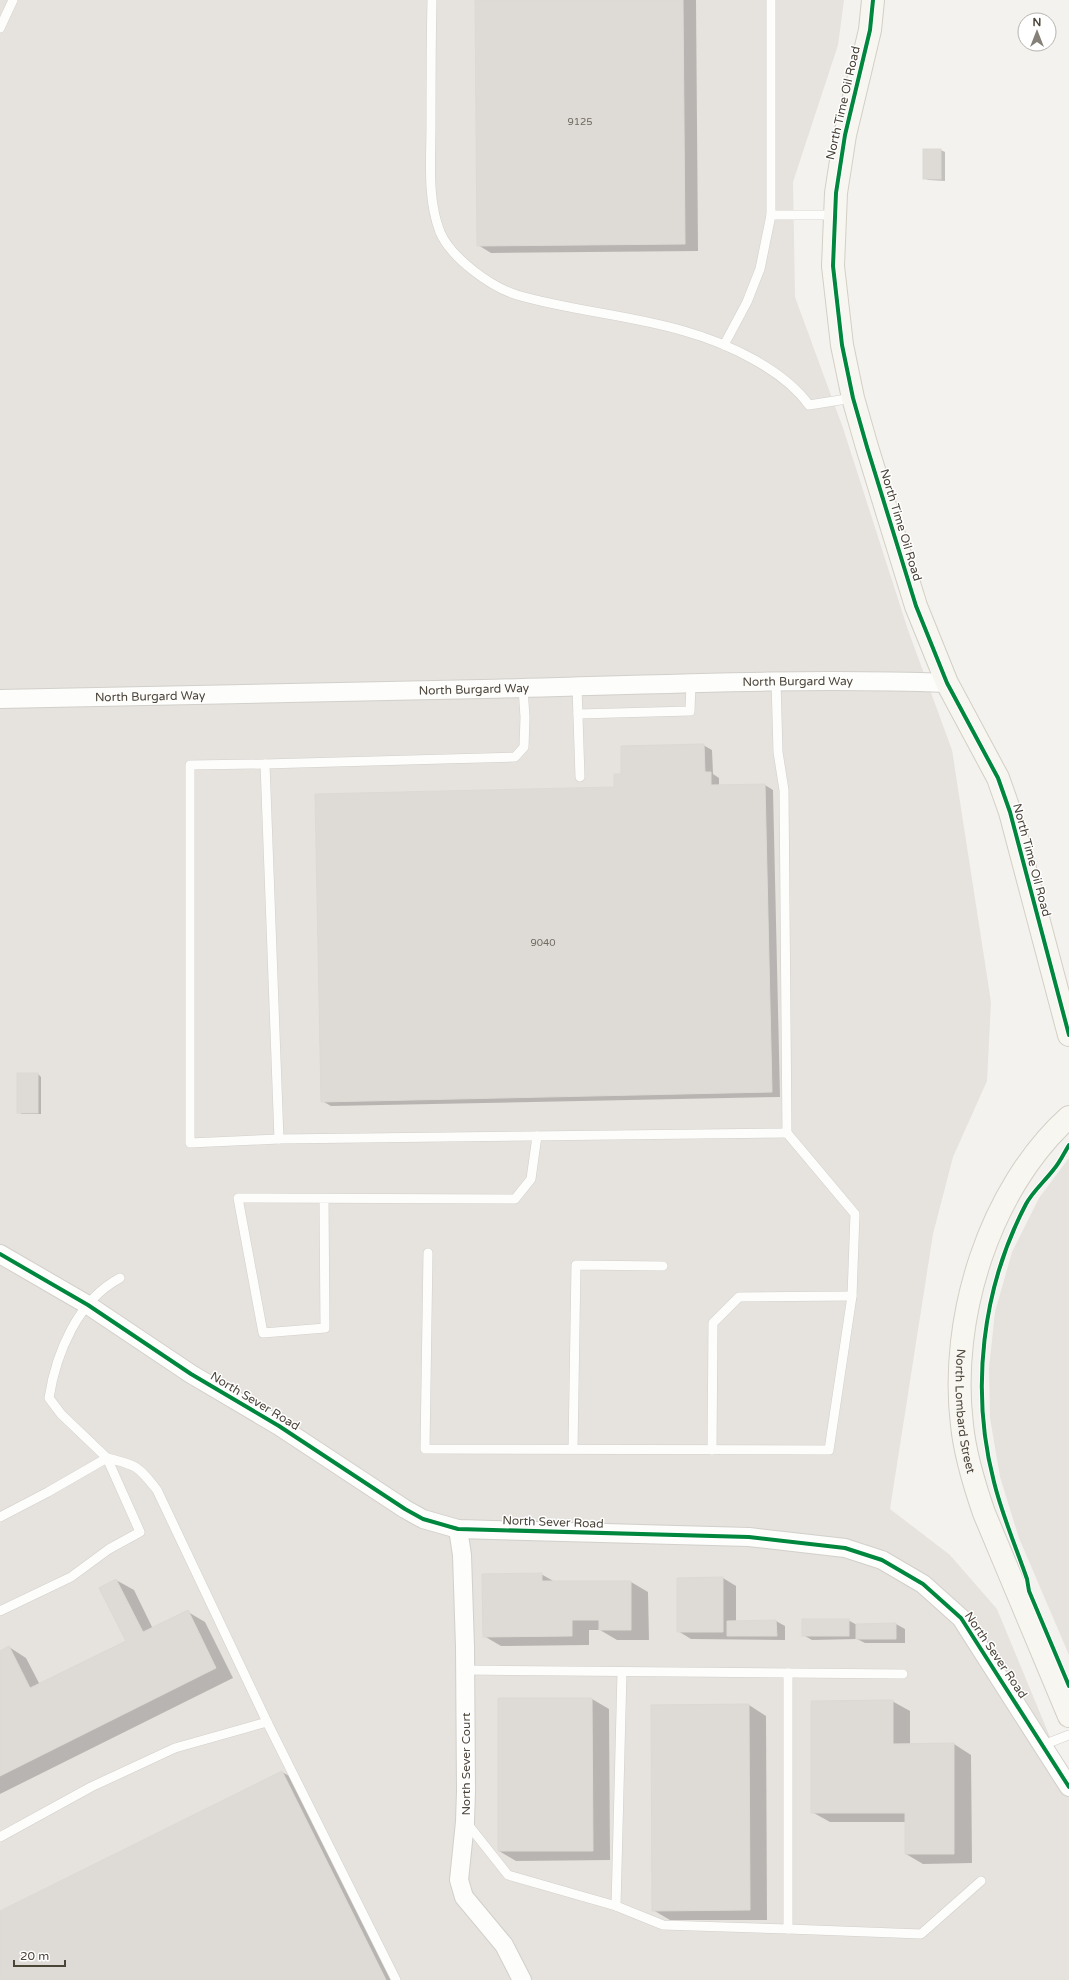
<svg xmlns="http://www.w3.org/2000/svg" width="1069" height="1980" viewBox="0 0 1069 1980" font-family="'Varela Round',sans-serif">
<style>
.industrial{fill:#e6e2de}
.shadow{fill:#0003}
.building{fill:#dedbd6;stroke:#dcd9d4}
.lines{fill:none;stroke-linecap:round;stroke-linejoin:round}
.lane-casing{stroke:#d2d0cb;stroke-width:10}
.street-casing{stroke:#d2d0cb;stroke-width:20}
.secondary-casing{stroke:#d3cfc5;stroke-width:24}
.lane{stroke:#fdfdfc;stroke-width:9}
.street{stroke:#fdfdfc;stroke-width:18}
.secondary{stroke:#f7f6f1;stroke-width:22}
.cycleway-casing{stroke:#fff;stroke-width:6}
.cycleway{stroke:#00873e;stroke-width:4}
.labels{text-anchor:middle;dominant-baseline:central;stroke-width:3;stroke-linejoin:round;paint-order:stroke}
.number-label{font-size:10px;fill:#706a61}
.street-label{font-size:12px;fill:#4b4439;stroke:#fff}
</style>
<rect width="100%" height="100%" fill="#f4f2ee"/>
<!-- industrial -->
<g class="industrial">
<path d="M0 0H844L838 45 793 182 795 297 843 428 908 630 952 750 991 1002 987 1081 953 1157 933 1234 890 1509 950 1555 997 1609 1069 1783V1980H0Z"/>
<path d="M1069 1158V1655L1019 1538 1000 1477 990 1418 989 1368 995 1312 1012 1252 1039 1198Z"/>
</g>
<!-- shadow -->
<g class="shadow">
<path d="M476 0H696L698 251 491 253 478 245Z"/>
<path d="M941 150 945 152V181L928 180 924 178Z"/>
<path d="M703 745 712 750 713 774 719 778V786L765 785 773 790 780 1097 331 1106 322 1101 615 788 622 775Z"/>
<path d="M38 1074 41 1077V1114H22L18 1112Z"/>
<path d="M541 1574 555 1582H631L648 1592 649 1640H617L600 1630H589V1645L501 1646 484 1636Z"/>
<path d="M723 1578 736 1586V1622L776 1621 785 1626V1640L691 1639 678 1631Z"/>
<path d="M116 1580 134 1590 153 1629 188 1612 205 1622 233 1678 0 1794V1652L9 1647 26 1658 40 1685 127 1641Z"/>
<path d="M848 1620 857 1625 896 1624 905 1629V1643H865L857 1639 812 1640 803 1635Z"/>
<path d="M592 1699 609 1709 610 1860 516 1861 499 1851Z"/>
<path d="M892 1701 910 1711V1745L954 1744 971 1755 972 1863 923 1864 906 1854V1822H830L812 1812Z"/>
<path d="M749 1705 766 1716 767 1920H670L653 1910Z"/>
<path d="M282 1772 300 1782 398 1980H0V1912Z"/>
</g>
<!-- building -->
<g class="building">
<path d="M475 0H683L685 244 477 246Z"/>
<rect x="923" y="149" width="18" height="30"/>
<path d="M704 744 705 772H711V785L765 784 772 1092 321 1102 315 794 614 787V774H621V746Z"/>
<rect x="17" y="1073" width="21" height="40"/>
<path d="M542 1573V1581H631V1630H599V1620H572V1636L483 1637 482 1574Z"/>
<path d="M723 1577V1632H677V1578Z"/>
<path d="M116 1579 143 1632 188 1610 216 1668 0 1776V1651L9 1646 30 1688 126 1641 99 1588Z"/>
<rect x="802" y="1619" width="47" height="17"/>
<path d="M776 1620 777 1636H727V1621Z"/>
<path d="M896 1623V1639H856V1624Z"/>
<path d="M498 1698H592L593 1851H498Z"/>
<path d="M893 1700V1744L954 1743V1854H905V1813H811V1701Z"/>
<path d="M749 1704 750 1910 652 1911 651 1705Z"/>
<path d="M282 1771 386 1980H0V1911Z"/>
</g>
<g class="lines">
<!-- lane casing -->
<g class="lane-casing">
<g id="lane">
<path d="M432 0C431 42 431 83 431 125 431 160 427 199 440 232 451 258 491 287 517 295 572 311 630 315 684 331 727 343 783 369 809 405L853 398"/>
<path d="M0 28 13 0"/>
<path d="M771 215H834"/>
<path d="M724 345 747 302 760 269 771 215V0"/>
<path d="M577 687 580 777"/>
<path d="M523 688 525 717 524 747 515 757 265 764 279 1139 787 1133"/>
<path d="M578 714 690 711 691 683"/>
<path d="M265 764 190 765V1143L279 1139"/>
<path d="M324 1199 325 1328 263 1333 238 1198 515 1199 531 1179 537 1136"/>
<path d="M428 1253 425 1449 829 1450 852 1296 855 1214 787 1133 784 790 778 752 776 681"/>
<path d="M573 1449 576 1265 663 1266"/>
<path d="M712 1450 713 1323 739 1297 852 1296"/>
<path d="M0 1517 48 1492 107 1458C137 1465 138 1466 157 1490L267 1722 396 1980"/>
<path d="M0 1611 71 1577 109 1549 140 1532 107 1458 61 1414 49 1398C56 1353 78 1300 120 1278"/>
<path d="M466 1670 903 1674"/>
<path d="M622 1672 616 1906 663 1925 788 1929V1673"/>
<path d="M1043 1745 1069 1735"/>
<path d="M466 1822 508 1875 616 1906"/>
<path d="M0 1837 91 1787 175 1748 267 1722"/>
<path d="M788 1929 921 1934 981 1881"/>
</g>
</g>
<!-- street casing -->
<g class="street-casing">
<g id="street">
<path id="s1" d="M0 699C175 696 349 693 523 688 665 684 806 678 947 683"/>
<path d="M0 1254 88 1305 191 1374 279 1426 405 1509 423 1519 458 1529 749 1537 845 1548 882 1560 923 1584 961 1618 1069 1787"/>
<path d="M458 1529 462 1555 465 1647 466 1791 465 1822 459 1880 464 1897 504 1945 522 1980"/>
</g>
</g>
<!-- secondary casing -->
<g class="secondary-casing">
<g id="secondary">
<path d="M873 0 870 30 845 135 836 193 833 266 842 345 853 398 867 447 916 606 947 683 998 778 1010 812 1069 1035"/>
<path id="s2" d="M1069 1117C989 1189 949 1319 962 1425 965 1455 974 1484 984 1513L1069 1716"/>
</g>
</g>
<!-- lane -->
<use href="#lane" class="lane"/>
<!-- street -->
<use href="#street" class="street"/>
<!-- secondary -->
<use href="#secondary" class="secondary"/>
<!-- cycleway casing -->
<g class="cycleway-casing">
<g id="cycleway">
<path d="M873 0 870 30 845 135 836 193 833 266 842 345 853 398 867 447 916 606 947 683 998 778 1010 812 1069 1035"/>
<path d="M1069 1145C1064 1153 1060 1162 1054 1169 1045 1181 1033 1191 1026 1204 982 1288 970 1390 994 1482 1002 1515 1016 1547 1027 1579L1029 1591 1069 1686"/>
<path d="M0 1254 88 1305 191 1374 279 1426 405 1509 423 1519 458 1529 749 1537 845 1548 882 1560 923 1584 961 1618 1069 1787"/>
</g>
</g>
<!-- cycleway -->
<use href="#cycleway" class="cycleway"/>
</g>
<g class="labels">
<!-- number labels -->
<g class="number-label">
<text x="580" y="122">9125</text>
<text x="543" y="943">9040</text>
</g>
<!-- street labels -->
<g class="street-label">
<text transform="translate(843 103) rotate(-77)">North Time Oil Road</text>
<text transform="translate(901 525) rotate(73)">North Time Oil Road</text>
<text stroke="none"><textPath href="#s1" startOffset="798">North Burgard Way</textPath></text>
<text stroke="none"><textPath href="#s1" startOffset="474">North Burgard Way</textPath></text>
<text stroke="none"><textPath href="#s1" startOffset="150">North Burgard Way</textPath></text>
<text transform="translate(1032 860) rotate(75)">North Time Oil Road</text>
<text transform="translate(255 1401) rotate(31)">North Sever Road</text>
<text stroke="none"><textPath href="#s2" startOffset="324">North Lombard Street</textPath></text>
<text transform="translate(553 1522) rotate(2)">North Sever Road</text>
<text transform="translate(996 1655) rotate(56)">North Sever Road</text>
<text transform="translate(466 1764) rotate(-90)">North Sever Court</text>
</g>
</g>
<!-- north arrow -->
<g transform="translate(1037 32)"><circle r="19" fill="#ffffff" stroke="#b7b4b0"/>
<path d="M0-3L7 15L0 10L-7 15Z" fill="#868178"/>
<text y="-6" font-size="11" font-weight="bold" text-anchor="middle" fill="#4b4439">N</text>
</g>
<!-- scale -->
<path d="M14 1960v6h51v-6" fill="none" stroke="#4b4439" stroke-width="2"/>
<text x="20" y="1960" font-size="12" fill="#4b4439" stroke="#ffffff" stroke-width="3" paint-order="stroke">20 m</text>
</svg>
